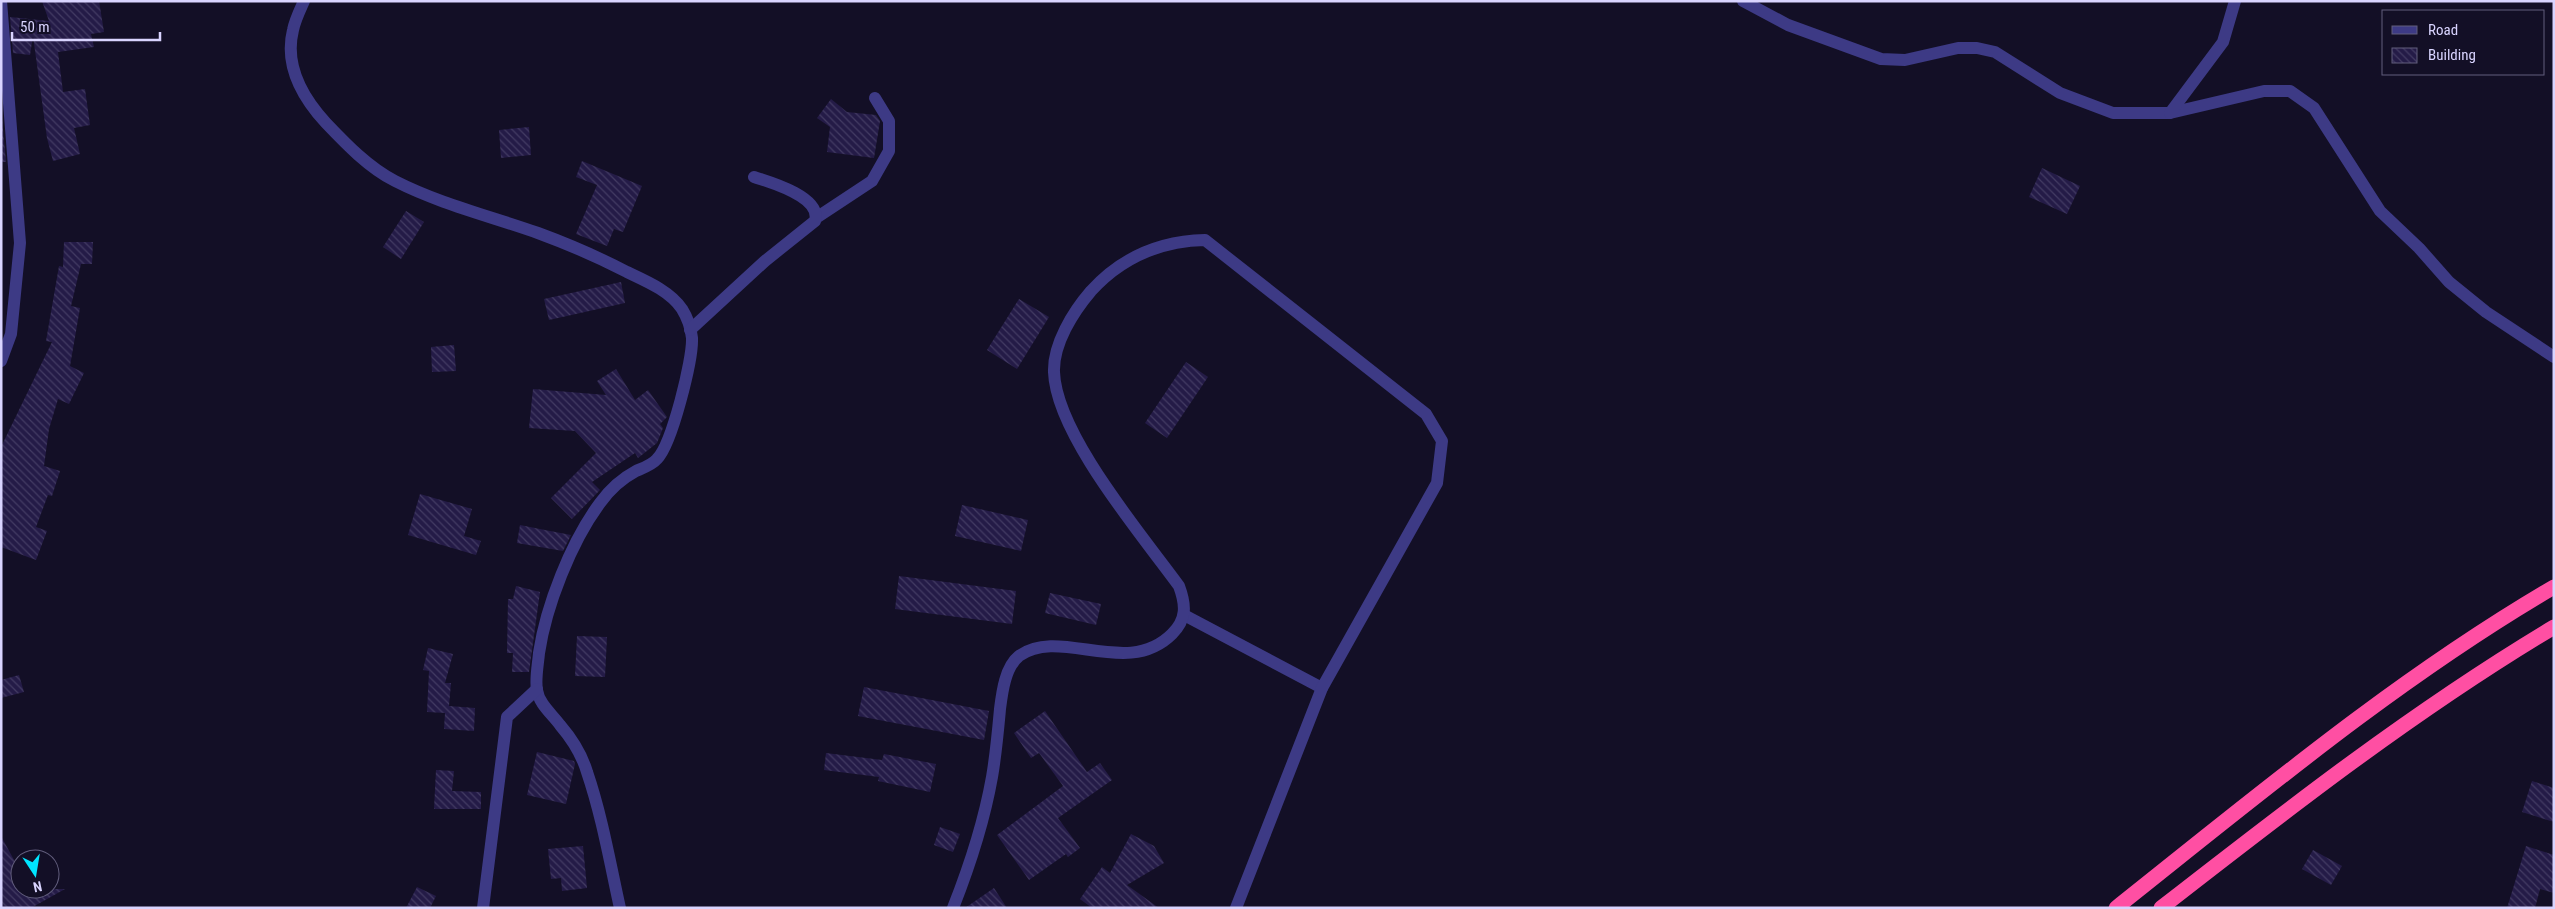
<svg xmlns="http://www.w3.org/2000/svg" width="2555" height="909" viewBox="0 0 2555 909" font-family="'Roboto Condensed',sans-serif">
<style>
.building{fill:url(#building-back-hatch)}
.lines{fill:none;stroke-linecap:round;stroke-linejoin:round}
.minor{stroke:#3d3a85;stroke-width:12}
.highway{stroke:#ff4fa3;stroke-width:15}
</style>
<defs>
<pattern id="building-back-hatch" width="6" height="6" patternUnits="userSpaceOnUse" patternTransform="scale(1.25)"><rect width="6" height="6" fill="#241b47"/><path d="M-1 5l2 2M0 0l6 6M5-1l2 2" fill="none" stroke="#433b63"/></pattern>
</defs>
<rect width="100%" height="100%" fill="#130f26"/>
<!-- building -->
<g class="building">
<path d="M42 1H99L104 32 91 34 94 47 58 52 63 92 85 89 90 125 74 128 80 154 53 161 47 138 33 36 30 55 13 53 10 17 49 21Z"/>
<path d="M831 99 847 112 876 115 880 121 874 158 827 152 830 127 817 118Z"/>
<path d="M1 108 6 162H1Z"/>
<path d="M529 127 531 155 501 158 499 130Z"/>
<path d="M582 161 642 186 623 232 614 229 607 246 576 234 597 185 576 177Z"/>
<path d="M2042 168 2080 186 2067 214 2029 197Z"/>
<path d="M406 211 424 222 401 259 383 247Z"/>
<path d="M64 242H93L92 264H81L71 306 80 308 70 366 84 373 69 404 58 399 49 429 44 466 60 471 52 496 48 495 36 527 47 531 36 560 1 547V447L52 342 46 341 59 266 63 267Z"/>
<path d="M621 282 625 303 549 320 544 299Z"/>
<path d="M1019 299 1049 317 1017 369 987 350Z"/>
<path d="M454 345 456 371 432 372 431 347Z"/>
<path d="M1186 362 1208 377 1167 438 1145 423Z"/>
<path d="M616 369 635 400 648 390 667 417 660 424 663 428 657 443 638 458 635 453 592 482 600 490 572 519 551 498 596 453 575 431 529 428 533 389 606 395 597 381Z"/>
<path d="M420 494 472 509 464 536 481 541 476 555 408 535Z"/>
<path d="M962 505 1028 520 1021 551 955 536Z"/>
<path d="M520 525 545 530 571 535 563 551 517 543Z"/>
<path d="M899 576 1016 591 1012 624 895 609Z"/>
<path d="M516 586 540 592 529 672H512L513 653H507L508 599H513Z"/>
<path d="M1050 593 1101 604 1096 625 1045 613Z"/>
<path d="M577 636 607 637 605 677 575 676Z"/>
<path d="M428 648 453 654 445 683H451L449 706 475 708 474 731 444 729 445 713 427 712 429 671 423 670Z"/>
<path d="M19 675 24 692 1 698V680Z"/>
<path d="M864 687 989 711 984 740 858 716Z"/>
<path d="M1045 711 1087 772 1100 763 1112 780 1058 818 1080 848 1068 857 1066 854 1029 880 997 835 1063 786 1039 753 1031 758 1014 733Z"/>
<path d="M537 752 574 761 575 764 566 804 527 795Z"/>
<path d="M826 753 882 760 884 754 936 764 930 792 878 781 879 777 824 770Z"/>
<path d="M436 770 454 771 452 791 481 792V809H434Z"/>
<path d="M2532 781 2554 788V822L2522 812Z"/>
<path d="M940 827 960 834 953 852 934 845Z"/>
<path d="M1131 834 1154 846 1164 863 1127 885 1159 908H1092L1080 899 1102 867 1110 873Z"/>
<path d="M1 836 20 871V889H65L31 908H1Z"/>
<path d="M583 846 587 888 562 891 561 878 551 879 548 849Z"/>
<path d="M2526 846 2554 855V893L2540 889 2535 908H2507Z"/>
<path d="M2313 850 2342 866 2331 885 2302 869Z"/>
<path d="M417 887 436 896 430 908H406Z"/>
<path d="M994 888 1007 908H965Z"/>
</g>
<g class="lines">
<!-- minor -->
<g class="minor">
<path d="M304 1C300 10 295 20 293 30 284 66 303 98 326 123 346 144 369 168 395 181 440 204 490 216 538 233 568 244 598 257 627 272 646 281 670 291 682 309 687 317 691 329 692 338 693 359 672 444 657 459 652 465 643 468 636 471 621 479 610 489 600 503 571 542 546 606 539 653 538 665 535 679 537 690 539 704 552 714 560 725 572 739 582 755 587 772 602 816 610 863 620 908"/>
<path d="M1743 1 1788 25 1881 59 1905 60 1958 48H1977L1995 52 2060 93 2113 113H2170L2264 91H2290L2314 108 2380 211 2419 248 2449 282 2486 312 2554 357"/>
<path d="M2170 113 2223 42 2235 1"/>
<path d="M816 218 872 181 889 151V121L875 98"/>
<path d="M690 330 765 261 815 221C822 197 770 182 754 177"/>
<path d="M1 361 11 334 20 243 1 1"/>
<path d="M1184 615 1322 688"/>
<path d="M483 908 507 717 537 689"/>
<path d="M953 908C970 865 984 822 992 777 996 754 998 731 1000 709 1002 693 1005 667 1019 656 1060 626 1127 679 1172 634 1187 619 1186 605 1179 586 1142 535 1056 434 1054 372 1053 344 1073 312 1091 291 1122 257 1159 241 1205 240L1426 414 1442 441 1437 483 1322 688 1236 908"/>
</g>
<!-- highway -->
<g class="highway">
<path d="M2116 908C2257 796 2398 678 2554 587"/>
<path d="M2161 908C2288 809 2415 710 2554 627"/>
</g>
</g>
<!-- border -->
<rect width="2555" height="909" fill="none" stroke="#d9d4ff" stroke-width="5"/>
<!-- legend -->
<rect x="2382" y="10" width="162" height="65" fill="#130f26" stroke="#625e7d"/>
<rect x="2392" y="26" width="25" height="8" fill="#3d3a85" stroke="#625e7d"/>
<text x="2428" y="35" font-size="15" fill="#d9d4ff">Road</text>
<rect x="2392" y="48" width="25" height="15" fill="url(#building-back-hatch)" stroke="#625e7d"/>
<text x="2428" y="60" font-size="15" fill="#d9d4ff">Building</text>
<!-- north arrow -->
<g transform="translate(35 874) rotate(168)"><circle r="24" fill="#130f26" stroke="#625e7d"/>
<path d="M0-4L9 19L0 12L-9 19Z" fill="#00e5ff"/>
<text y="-8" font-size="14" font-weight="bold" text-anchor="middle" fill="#d9d4ff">N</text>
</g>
<!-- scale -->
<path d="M12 32v8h148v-8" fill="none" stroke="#d9d4ff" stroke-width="2.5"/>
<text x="20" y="32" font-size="15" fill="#d9d4ff" stroke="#130f26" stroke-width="4" paint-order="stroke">50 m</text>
</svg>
